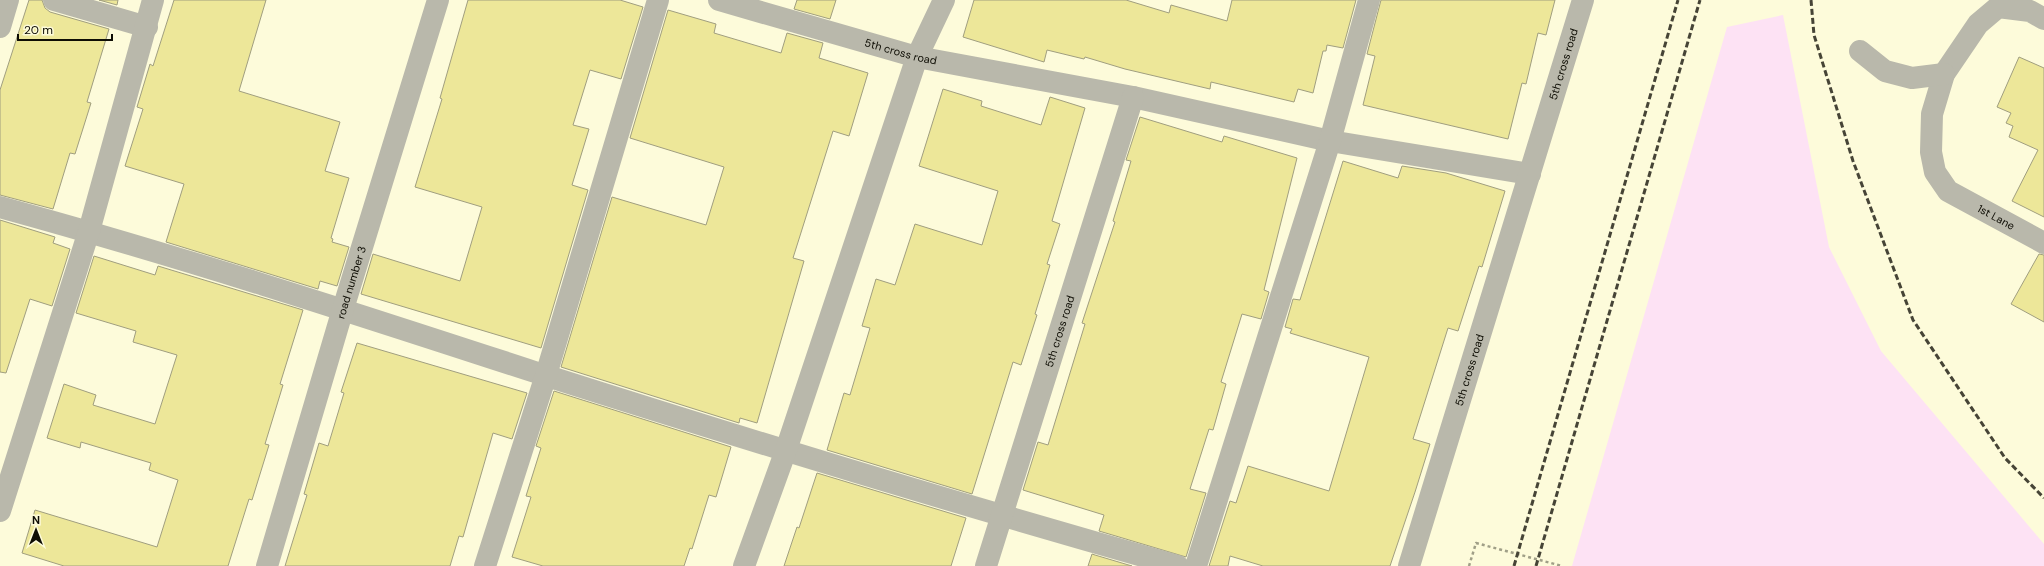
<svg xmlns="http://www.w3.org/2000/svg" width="2044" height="566" viewBox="0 0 2044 566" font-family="'DM Sans',sans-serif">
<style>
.green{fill:#fde2f4}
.building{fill:#ede799;stroke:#a09e7f}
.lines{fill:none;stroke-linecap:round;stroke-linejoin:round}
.path{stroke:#a09f87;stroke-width:2.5;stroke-dasharray:3 3;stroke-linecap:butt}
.street{stroke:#b9b8ab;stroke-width:22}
.rail{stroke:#464436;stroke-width:3;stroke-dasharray:6 3;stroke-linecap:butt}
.labels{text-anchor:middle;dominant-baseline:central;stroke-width:3.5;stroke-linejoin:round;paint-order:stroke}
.street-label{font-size:11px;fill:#0e0d04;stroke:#fdfbda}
</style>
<rect width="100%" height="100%" fill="#fdfbda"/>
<!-- green -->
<path class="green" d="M1783 15 1829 247 1881 351 2044 544V566H1572L1727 27Z"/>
<!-- building -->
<g class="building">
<path d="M29 0H42L45 8 50 12 109 29 87 102 91 103 75 154 70 153 53 209 0 195V90Z"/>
<path d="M99 0H118L117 5Z"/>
<path d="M174 0H266L239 91 340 122 325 171 349 178 331 238 333 239 332 242 349 247 337 286 320 281 318 289 166 242 184 184 125 166 143 109 137 107 150 64 153 66Z"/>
<path d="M468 0H620L643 7 621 79 590 70 573 125 589 129 572 185 588 190 541 348 361 294 373 254 460 281 482 207 415 187 442 99 440 98Z"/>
<path d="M797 0H836L830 19 794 9Z"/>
<path d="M974 0H1126L1169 13 1171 5 1227 21 1232 0H1356L1343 48 1327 45 1326 51H1323L1313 93 1298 89 1294 102 1211 82 1210 89 1125 69 1085 57 1084 59 1047 50 1044 62 963 37Z"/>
<path d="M1381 0H1555L1546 35 1538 33 1526 84 1522 83 1508 139 1363 105 1375 56 1367 54Z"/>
<path d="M668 10 716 24 714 33 781 53 787 33 823 43 819 58 868 73 849 136 833 131 793 258 804 261 757 423 740 418 739 423 561 367 612 197 706 225 724 167 630 138Z"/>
<path d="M2019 57 2044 68V217L2012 201 2038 150 2009 137 2013 126 2006 123 2011 113 1997 107Z"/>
<path d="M943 89 982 101 981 106 1041 125 1050 97 1085 108 1052 221 1060 224 1047 264 1050 265 1035 314 1037 315 1021 365 1013 362 972 494 827 450 844 393 850 395 870 328 862 326 876 279 895 285 915 224 982 245 998 191 919 166Z"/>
<path d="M1140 117 1222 142 1224 136 1297 158 1264 290 1269 292 1261 319 1242 314 1221 382 1226 384 1213 430 1209 429 1190 489 1206 493 1186 557 1099 531 1104 515 1023 490 1038 442 1048 445 1085 324 1082 323 1115 222 1113 221 1131 161 1126 160Z"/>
<path d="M1343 161 1398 178 1402 166 1446 173 1505 191 1482 267 1479 266 1458 331 1448 328 1413 439 1430 444 1415 492 1390 566H1263L1230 556 1228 566H1209L1230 501 1236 503 1248 466 1329 491 1369 357 1290 333 1292 329 1285 327 1293 299 1300 300Z"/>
<path d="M0 220 55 237 53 243 70 249 52 306 30 299 6 373 0 372Z"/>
<path d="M2039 254 2044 255V322L2011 304Z"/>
<path d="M94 256 155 275 158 266 303 310 280 384 283 385 265 444 269 445 252 500 249 499 228 566H64L22 553 35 510 157 547 178 480 149 470 151 463 81 442 80 448 47 438 64 384 96 395 93 405 155 424 177 355 133 342 136 331 76 313Z"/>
<path d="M357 343 527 393 512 439 493 433 463 537 459 536 450 566H285L307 495 304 494 319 443 328 446 344 393 341 392Z"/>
<path d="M554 391 731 447 716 497 709 495 692 549 690 548 684 566H543L512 557 531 497 526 496 541 448 536 446Z"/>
<path d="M817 473 966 518 951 566H784L797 527 799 528Z"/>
<path d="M1092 554 1095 555 1132 566H1088Z"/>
</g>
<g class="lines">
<!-- path -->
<path class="path" d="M1469 566 1476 543 1562 566"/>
<!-- street -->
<g class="street">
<path d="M54 0 147 27"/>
<path id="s1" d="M719 0 917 57 1133 97 1330 141 1530 174"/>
<path id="s2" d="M2044 19 2030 11 1998 7 1978 24 1944 74 1932 114 1931 152 1935 172 1948 191 2044 243"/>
<path d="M0 27 8 0"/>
<path d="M1860 51 1885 71 1912 78 1944 74"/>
<path d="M0 207C183 257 363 316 544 375 754 442 965 506 1178 566"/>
<path d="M0 511 89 231 153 0"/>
<path id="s3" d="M267 566 343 309 438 0"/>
<path d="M485 566 546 375 658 0"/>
<path d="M744 566 786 450 917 57 944 0"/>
<path id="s4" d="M986 566 1133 97"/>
<path d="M1196 566 1330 141 1369 0"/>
<path id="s5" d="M1409 566 1583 0"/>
</g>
<!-- rail -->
<g class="rail">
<path d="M1811 0 1814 35 1853 161 1913 320 2005 458 2044 498"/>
<path d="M1514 566 1678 0"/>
<path d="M1536 566 1700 0"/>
</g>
</g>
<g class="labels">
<!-- street labels -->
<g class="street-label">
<text stroke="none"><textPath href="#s1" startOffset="189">5th cross road</textPath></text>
<text stroke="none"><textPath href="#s5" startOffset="525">5th cross road</textPath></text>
<text stroke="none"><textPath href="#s2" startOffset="313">1st Lane</textPath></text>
<text stroke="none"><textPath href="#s3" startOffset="296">road number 3</textPath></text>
<text stroke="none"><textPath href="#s4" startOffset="246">5th cross road</textPath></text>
<text stroke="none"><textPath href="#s5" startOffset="205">5th cross road</textPath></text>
</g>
</g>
<!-- north arrow -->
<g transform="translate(36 530)" stroke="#fdfbda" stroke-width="3" paint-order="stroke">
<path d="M0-3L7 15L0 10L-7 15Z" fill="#0e0d04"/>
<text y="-6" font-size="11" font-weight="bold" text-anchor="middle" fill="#0e0d04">N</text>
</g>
<!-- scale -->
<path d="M18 34v6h94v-6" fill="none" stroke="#0e0d04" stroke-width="2"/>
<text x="24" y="34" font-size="12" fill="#0e0d04" stroke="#fdfbda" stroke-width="3" paint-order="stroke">20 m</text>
</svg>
